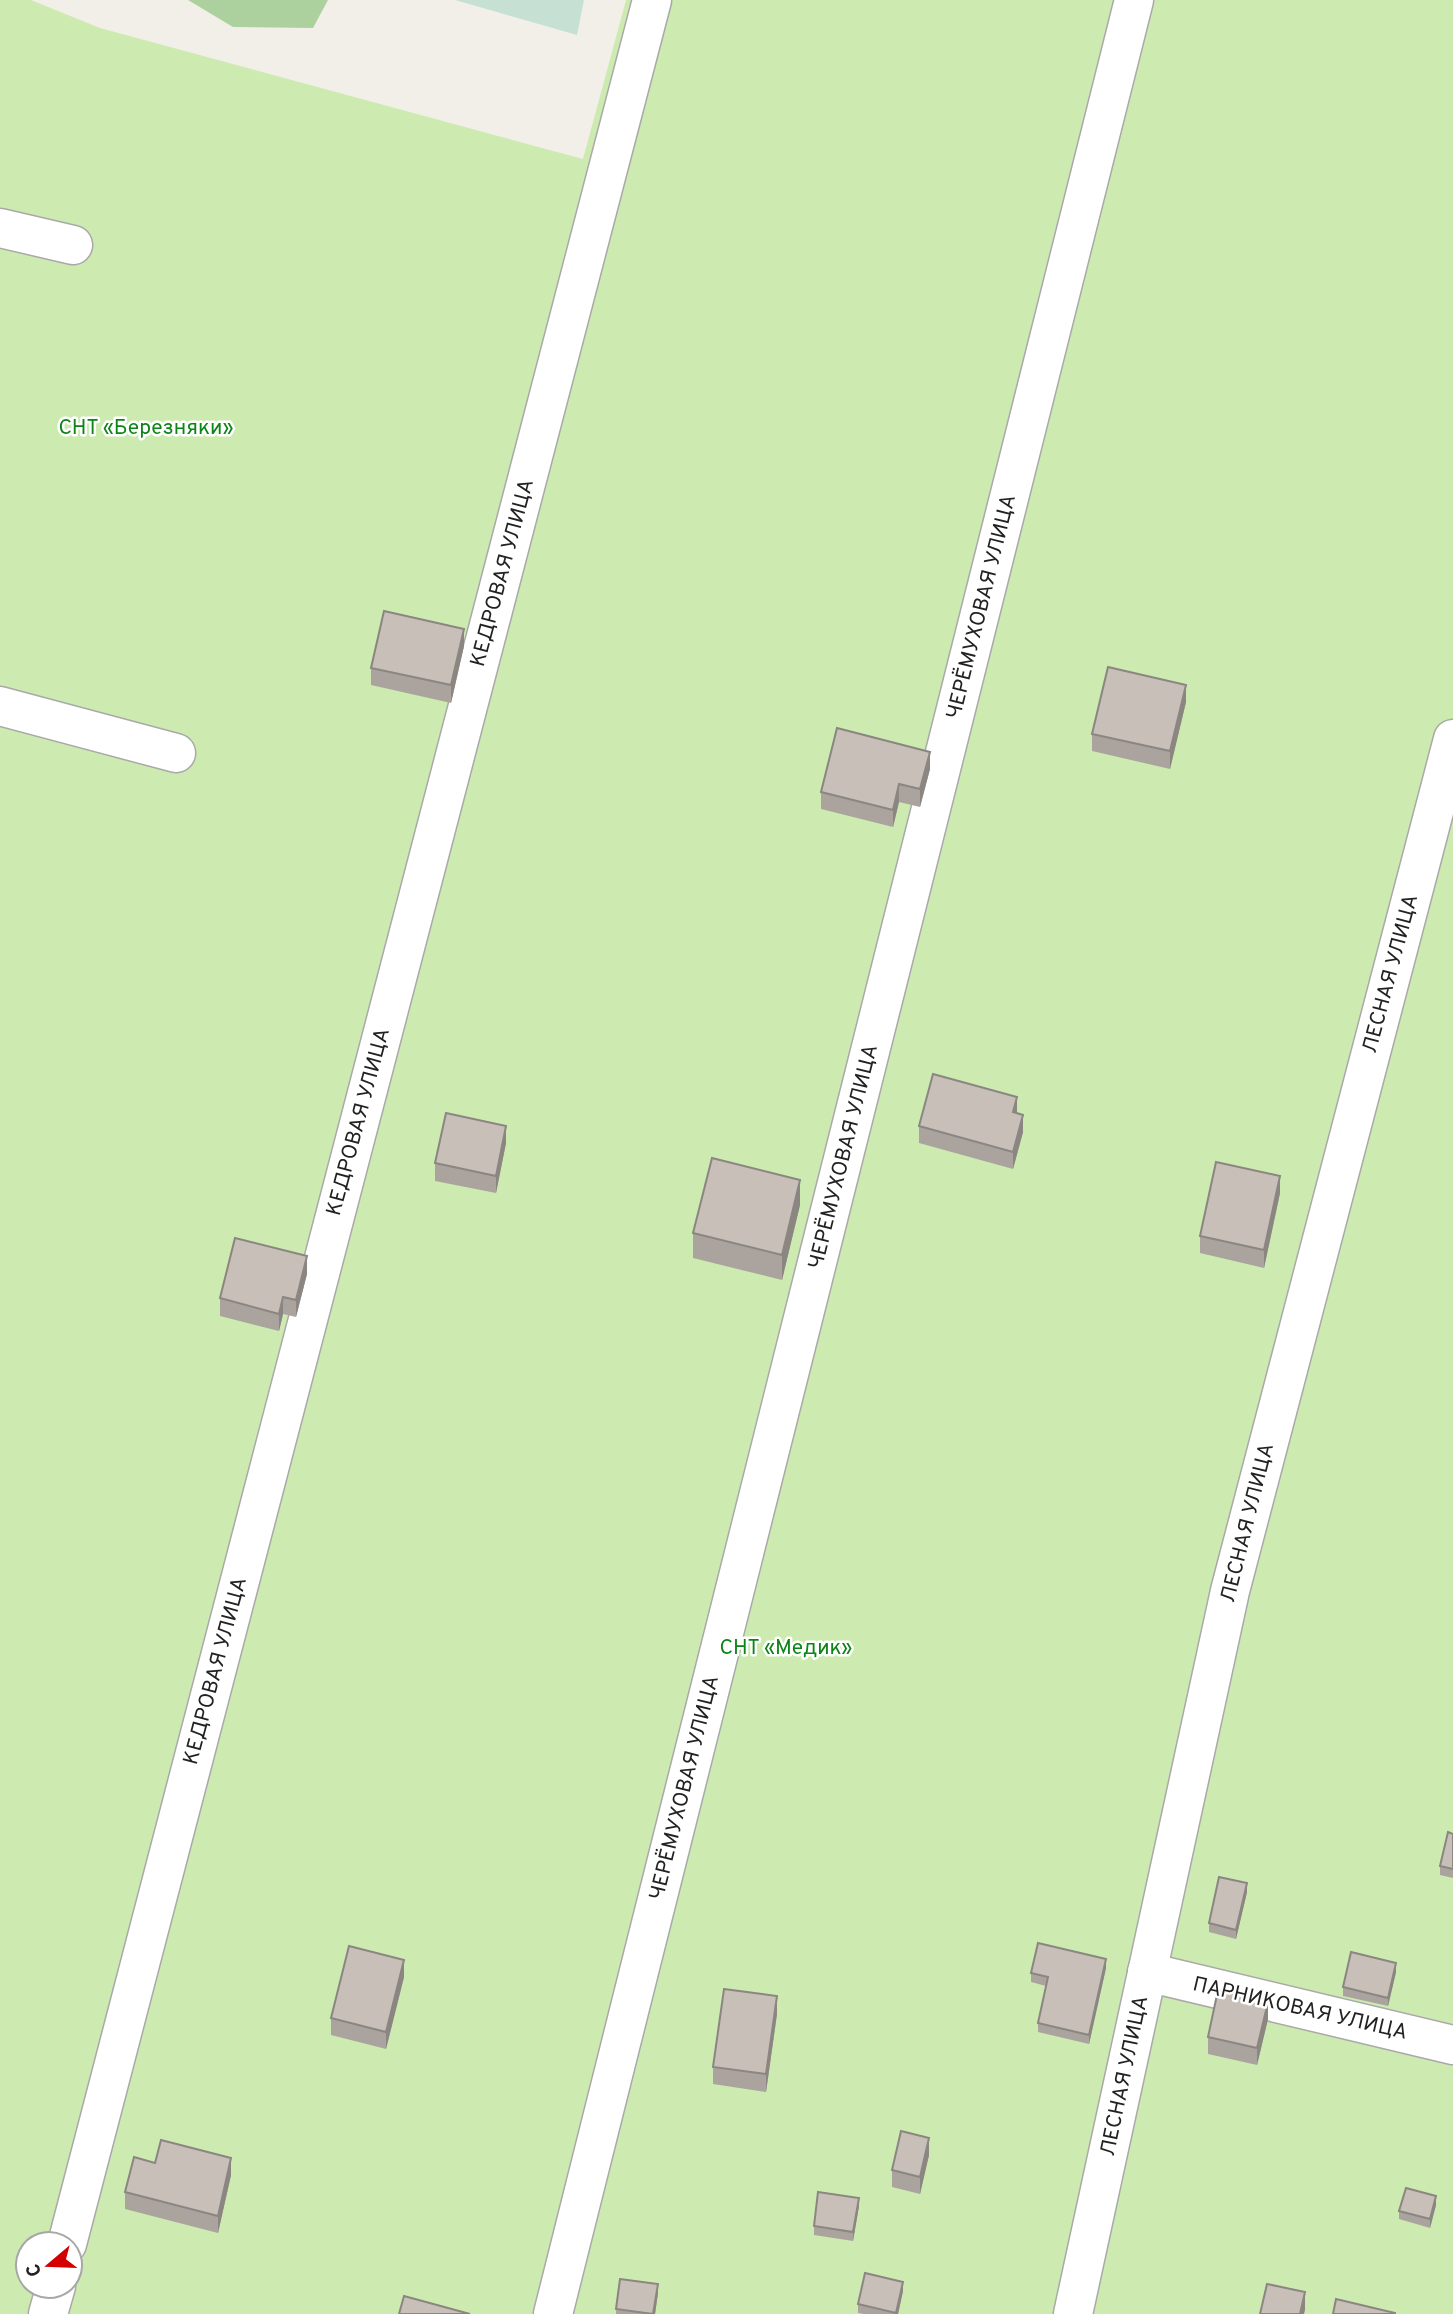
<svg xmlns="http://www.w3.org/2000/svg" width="1453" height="2314" viewBox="0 0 1453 2314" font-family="Overpass,sans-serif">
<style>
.grass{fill:#cdebb0;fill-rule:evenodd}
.forest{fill:#add19e}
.wetland{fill:#c6e0d4}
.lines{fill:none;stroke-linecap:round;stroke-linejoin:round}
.minor-casing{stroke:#a9a9a9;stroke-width:41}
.minor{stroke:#fff;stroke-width:38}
.wall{fill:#aba49e}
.shaded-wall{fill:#8b8681}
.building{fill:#c7bfb8;stroke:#8b8681;stroke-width:2}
.labels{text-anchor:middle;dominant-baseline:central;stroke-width:5;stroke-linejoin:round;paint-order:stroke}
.park-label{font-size:21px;fill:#0c8416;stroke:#fff}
.street-label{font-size:21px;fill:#222;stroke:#fff}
</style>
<rect width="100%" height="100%" fill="#f2efe9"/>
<!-- grass -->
<path class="grass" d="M0 0H31L100 28 583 159 626 0H1453V2314H0ZM28 2244H70V2286H28Z"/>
<!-- forest -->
<path class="forest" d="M188 0H328L313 28 233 27Z"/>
<!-- wetland -->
<path class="wetland" d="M455 0H584L577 35Z"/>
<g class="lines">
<!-- minor casing -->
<g class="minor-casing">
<g id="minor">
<path d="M0 228 73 245"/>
<path d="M0 706 176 753"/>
<path d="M1147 1972 1453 2045"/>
<path d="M67 2244 652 0"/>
<path d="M48 2314 56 2286"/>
<path d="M553 2314 1134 0"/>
<path d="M1073 2314 1230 1591 1453 739"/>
</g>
</g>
<!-- minor -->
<use href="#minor" class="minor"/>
</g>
<!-- wall -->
<g class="wall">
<path d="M464 646 451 703 371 685V668Z"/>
<path d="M1186 702 1170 769 1092 751V734Z"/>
<path d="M930 769 920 807 899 802 893 827 821 809V792Z"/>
<path d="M1017 1113 1023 1132 1013 1169 919 1143V1126Z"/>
<path d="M506 1143 496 1193 435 1181V1163Z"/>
<path d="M1280 1193 1264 1268 1200 1253V1236Z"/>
<path d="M800 1205 782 1280 693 1258V1233Z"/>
<path d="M307 1274 296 1317 283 1314 279 1331 220 1316V1298Z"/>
<path d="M1453 1834V1878L1440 1875V1866Z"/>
<path d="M1247 1892 1236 1939 1209 1932V1923Z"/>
<path d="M1106 1968 1089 2044 1038 2032V2023L1046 1986 1031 1982V1973Z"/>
<path d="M1396 1972 1388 2006 1343 1996V1987Z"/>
<path d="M404 1977 386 2049 331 2035V2018Z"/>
<path d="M777 2014 766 2092 713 2084V2067Z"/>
<path d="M1268 2019 1257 2065 1208 2054V2037Z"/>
<path d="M929 2155 920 2194 892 2187V2170Z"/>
<path d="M155 2163 231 2175 218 2233 125 2209V2192Z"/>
<path d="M1436 2205 1430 2228 1399 2219V2211Z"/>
<path d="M859 2206 853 2241 814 2235V2226Z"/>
<path d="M903 2291 898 2314H864L858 2313V2304Z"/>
<path d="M658 2293 655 2314H616V2309Z"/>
</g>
<!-- shaded-wall -->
<g class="shaded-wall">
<path d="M464 629V646L451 703V685Z"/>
<path d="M1186 685V702L1170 769V751Z"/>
<path d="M930 752V769L920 807V789Z"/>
<path d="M899 784V802L893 827V810Z"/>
<path d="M1017 1097V1115L1013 1112Z"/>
<path d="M1023 1115V1132L1013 1169V1152Z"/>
<path d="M506 1126V1143L496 1193V1176Z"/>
<path d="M1280 1176V1193L1264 1268V1250Z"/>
<path d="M800 1180V1205L782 1280V1255Z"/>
<path d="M307 1256V1274L296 1317V1300Z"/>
<path d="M283 1297V1314L279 1331V1314Z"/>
<path d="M1247 1883V1892L1236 1939V1930Z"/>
<path d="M1106 1959V1968L1089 2044V2035Z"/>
<path d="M404 1960V1977L386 2049V2032Z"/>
<path d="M1396 1963V1972L1388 2006V1998Z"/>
<path d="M777 1996V2014L766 2092V2074Z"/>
<path d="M1268 2002V2019L1257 2065V2048Z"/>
<path d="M929 2138V2155L920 2194V2177Z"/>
<path d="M231 2158V2175L218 2233V2216Z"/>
<path d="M1436 2196V2205L1430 2228V2219Z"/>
<path d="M859 2198V2206L853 2241V2232Z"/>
<path d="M903 2282V2291L898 2314H896Z"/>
<path d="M658 2284V2293L655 2314H653Z"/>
<path d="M1305 2292V2310L1304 2314H1300Z"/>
</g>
<!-- building -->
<g class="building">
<path d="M384 611 464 629 451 685 371 668Z"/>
<path d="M1108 667 1186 685 1170 751 1092 734Z"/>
<path d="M837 728 930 752 920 789 899 784 893 810 821 792Z"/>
<path d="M933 1074 1017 1097 1013 1112 1023 1115 1013 1152 919 1126Z"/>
<path d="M446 1113 506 1126 496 1176 435 1163Z"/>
<path d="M712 1158 800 1180 782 1255 693 1233Z"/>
<path d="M1216 1162 1280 1176 1264 1250 1200 1236Z"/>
<path d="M235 1238 307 1256 296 1300 283 1297 279 1314 220 1298Z"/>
<path d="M1448 1832 1453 1834V1869L1440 1866Z"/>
<path d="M1219 1877 1247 1883 1236 1930 1209 1923Z"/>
<path d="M1038 1943 1106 1959 1089 2035 1038 2023 1048 1977 1031 1973Z"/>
<path d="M349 1946 404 1960 386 2032 331 2018Z"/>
<path d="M1351 1952 1396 1963 1388 1998 1343 1987Z"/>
<path d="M724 1989 777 1996 766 2074 713 2067Z"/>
<path d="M1218 1990 1268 2002 1257 2048 1208 2037Z"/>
<path d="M901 2131 929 2138 920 2177 892 2170Z"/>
<path d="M161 2140 231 2158 218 2216 125 2192 134 2157 155 2163Z"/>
<path d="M1406 2188 1436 2196 1430 2219 1399 2211Z"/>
<path d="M818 2192 859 2198 853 2232 814 2226Z"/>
<path d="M865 2273 903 2282 896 2313 858 2304Z"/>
<path d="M620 2279 658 2284 653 2314 616 2309Z"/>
<path d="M1267 2284 1305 2292 1300 2314H1260Z"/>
<path d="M404 2296 470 2314H399Z"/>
<path d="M1336 2299 1395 2313V2314H1333Z"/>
</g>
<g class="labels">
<!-- park labels -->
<g class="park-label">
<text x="146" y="428">СНТ «Березняки»</text>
<text x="786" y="1648">СНТ «Медик»</text>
</g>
<!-- street labels -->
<g class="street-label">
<text transform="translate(503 573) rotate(-75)">КЕДРОВАЯ УЛИЦА</text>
<text transform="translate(982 607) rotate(-76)">ЧЕРЁМУХОВАЯ УЛИЦА</text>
<text transform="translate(1391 974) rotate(-75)">ЛЕСНАЯ УЛИЦА</text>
<text transform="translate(359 1122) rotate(-75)">КЕДРОВАЯ УЛИЦА</text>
<text transform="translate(844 1157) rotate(-76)">ЧЕРЁМУХОВАЯ УЛИЦА</text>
<text transform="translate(1248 1523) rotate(-76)">ЛЕСНАЯ УЛИЦА</text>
<text transform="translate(216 1671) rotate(-75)">КЕДРОВАЯ УЛИЦА</text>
<text transform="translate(685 1788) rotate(-76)">ЧЕРЁМУХОВАЯ УЛИЦА</text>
<text transform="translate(1300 2009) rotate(13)">ПАРНИКОВАЯ УЛИЦА</text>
<text transform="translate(1125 2076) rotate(-78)">ЛЕСНАЯ УЛИЦА</text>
</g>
</g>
<!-- north arrow -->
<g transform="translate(49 2265) rotate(251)"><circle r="33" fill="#ffffff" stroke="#a7a7a7" stroke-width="2"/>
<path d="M0-5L12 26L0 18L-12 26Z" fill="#d40000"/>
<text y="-10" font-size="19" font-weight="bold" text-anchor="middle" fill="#222222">С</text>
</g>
</svg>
